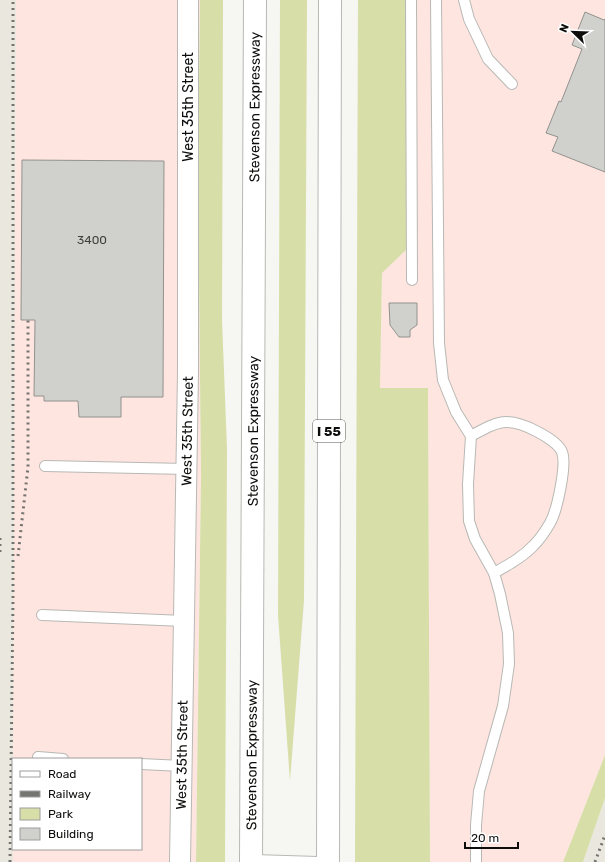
<svg xmlns="http://www.w3.org/2000/svg" width="605" height="862" viewBox="0 0 605 862" font-family="Rubik,sans-serif">
<style>
.built{fill:#eae8de}
.industrial{fill:#ffe5df}
.green{fill:#d8dea8}
.building{fill:#d0d0cd;stroke:#92928f}
.lines{fill:none;stroke-linecap:round;stroke-linejoin:round}
.service-casing{stroke:#b8b8b5;stroke-width:12}
.minor-casing{stroke:#b8b8b5;stroke-width:22}
.motorway-casing{stroke:#b8b8b5;stroke-width:24}
.service{stroke:#fff;stroke-width:10}
.minor{stroke:#fff;stroke-width:20}
.motorway{stroke:#fff;stroke-width:22}
.rail{stroke:#747471;stroke-width:3;stroke-dasharray:2 4;stroke-linecap:butt}
.labels{text-anchor:middle;dominant-baseline:central;stroke-width:3;stroke-linejoin:round;paint-order:stroke}
.number-label{font-size:12px;fill:#3e3e3c}
.shield{fill:#fff;stroke:#565655;stroke-width:1}
.shield-label{font-size:13px;font-weight:bold;fill:#0d0d0c}
.street-label{font-size:14px;fill:#0d0d0c;stroke:#fff}
</style>
<rect width="100%" height="100%" fill="#f6f6f2"/>
<!-- built -->
<g class="built">
<path d="M0 0H16L13 862H0Z"/>
<path d="M605 798V862H583Z"/>
</g>
<!-- industrial -->
<g class="industrial">
<path d="M16 0H200L198 176 201 476 196 862H13V797V849H141V759H13Z"/>
<path d="M407 0H605V755L563 862H430L428 388H380L382 273 406 250Z"/>
</g>
<!-- green -->
<g class="green">
<path d="M200 0H223L222 320 227 449 225 862H196L201 476 198 176Z"/>
<path d="M280 0H307L304 600 290 781 278 615Z"/>
<path d="M358 0H407L406 250 382 273 380 388H428L430 862H355Z"/>
<path d="M605 755V798L583 862H563Z"/>
</g>
<!-- building -->
<g class="building">
<path d="M585 12 604 20 605 19V172L552 151 558 137 546 133 559 101 561 102 582 49 572 45Z"/>
<path d="M22 160 164 161 163 397H121V417H79L78 401H44V396H34L35 320H21Z"/>
<path d="M389 303H417V325L410 330V337H399L390 325Z"/>
</g>
<g class="lines">
<!-- service casing -->
<g class="service-casing">
<g id="service">
<path d="M411 0 412 280"/>
<path d="M436 0 439 343 443 380 456 412 471 436 468 484 469 521 475 539 494 573 500 594 508 633 509 664 503 706 479 791 476 825V862"/>
<path d="M464 0 469 19 488 59 512 84"/>
<path d="M471 436C498 421 507 416 536 431 544 435 559 444 562 452 567 465 557 511 550 523 546 530 540 539 534 545 523 557 508 565 494 573"/>
<path d="M45 466 187 469"/>
<path d="M42 615 184 621"/>
<path d="M38 757 63 759"/>
<path d="M141 764 182 766"/>
<path d="M251 860 318 862"/>
</g>
</g>
<!-- minor casing -->
<g class="minor-casing">
<g id="minor">
<path id="s1" d="M180 862 188 372V0"/>
</g>
</g>
<!-- motorway casing -->
<g class="motorway-casing">
<g id="motorway">
<path id="s2" d="M251 862 255 0"/>
<path d="M328 862 330 0"/>
</g>
</g>
<!-- service -->
<use href="#service" class="service"/>
<!-- minor -->
<use href="#minor" class="minor"/>
<!-- motorway -->
<use href="#motorway" class="motorway"/>
<!-- rail -->
<g class="rail">
<path d="M0 538V554"/>
<path d="M18 556 28 467V320"/>
<path d="M10 862 13 598V0"/>
<path d="M595 862 605 835"/>
</g>
</g>
<g class="labels">
<!-- number labels -->
<g class="number-label">
<text x="92" y="240">3400</text>
</g>
<!-- shield labels -->
<rect class="shield" x="313" y="420" width="32" height="22" rx="3"/>
<g class="shield-label">
<text x="329" y="431">I 55</text>
</g>
<!-- street labels -->
<g class="street-label">
<text transform="translate(188 107) rotate(-90)">West 35th Street</text>
<text stroke="none"><textPath href="#s2" startOffset="755">Stevenson Expressway</textPath></text>
<text stroke="none"><textPath href="#s1" startOffset="431">West 35th Street</textPath></text>
<text stroke="none"><textPath href="#s2" startOffset="431">Stevenson Expressway</textPath></text>
<text stroke="none"><textPath href="#s1" startOffset="107">West 35th Street</textPath></text>
<text stroke="none"><textPath href="#s2" startOffset="107">Stevenson Expressway</textPath></text>
</g>
</g>
<!-- legend -->
<rect x="12" y="758" width="130" height="92" fill="#ffffff" stroke="#9e9e9e"/>
<rect x="20" y="771" width="20" height="6" fill="#ffffff" stroke="#9e9e9e"/>
<text x="48" y="778" font-size="12" fill="#0d0d0c">Road</text>
<rect x="20" y="791" width="20" height="6" fill="#747471" stroke="#9e9e9e"/>
<text x="48" y="798" font-size="12" fill="#0d0d0c">Railway</text>
<rect x="20" y="808" width="20" height="12" fill="#d8dea8" stroke="#9e9e9e"/>
<text x="48" y="818" font-size="12" fill="#0d0d0c">Park</text>
<rect x="20" y="828" width="20" height="12" fill="#d0d0cd" stroke="#9e9e9e"/>
<text x="48" y="838" font-size="12" fill="#0d0d0c">Building</text>
<!-- north arrow -->
<g transform="translate(573 32) rotate(293)" stroke="#ffffff" stroke-width="3" paint-order="stroke">
<path d="M0-3L7 15L0 10L-7 15Z" fill="#0d0d0c"/>
<text y="-6" font-size="11" font-weight="bold" text-anchor="middle" fill="#0d0d0c">N</text>
</g>
<!-- scale -->
<path d="M465 842v6h53v-6" fill="none" stroke="#0d0d0c" stroke-width="2"/>
<text x="471" y="842" font-size="12" fill="#0d0d0c" stroke="#ffffff" stroke-width="3" paint-order="stroke">20 m</text>
</svg>
